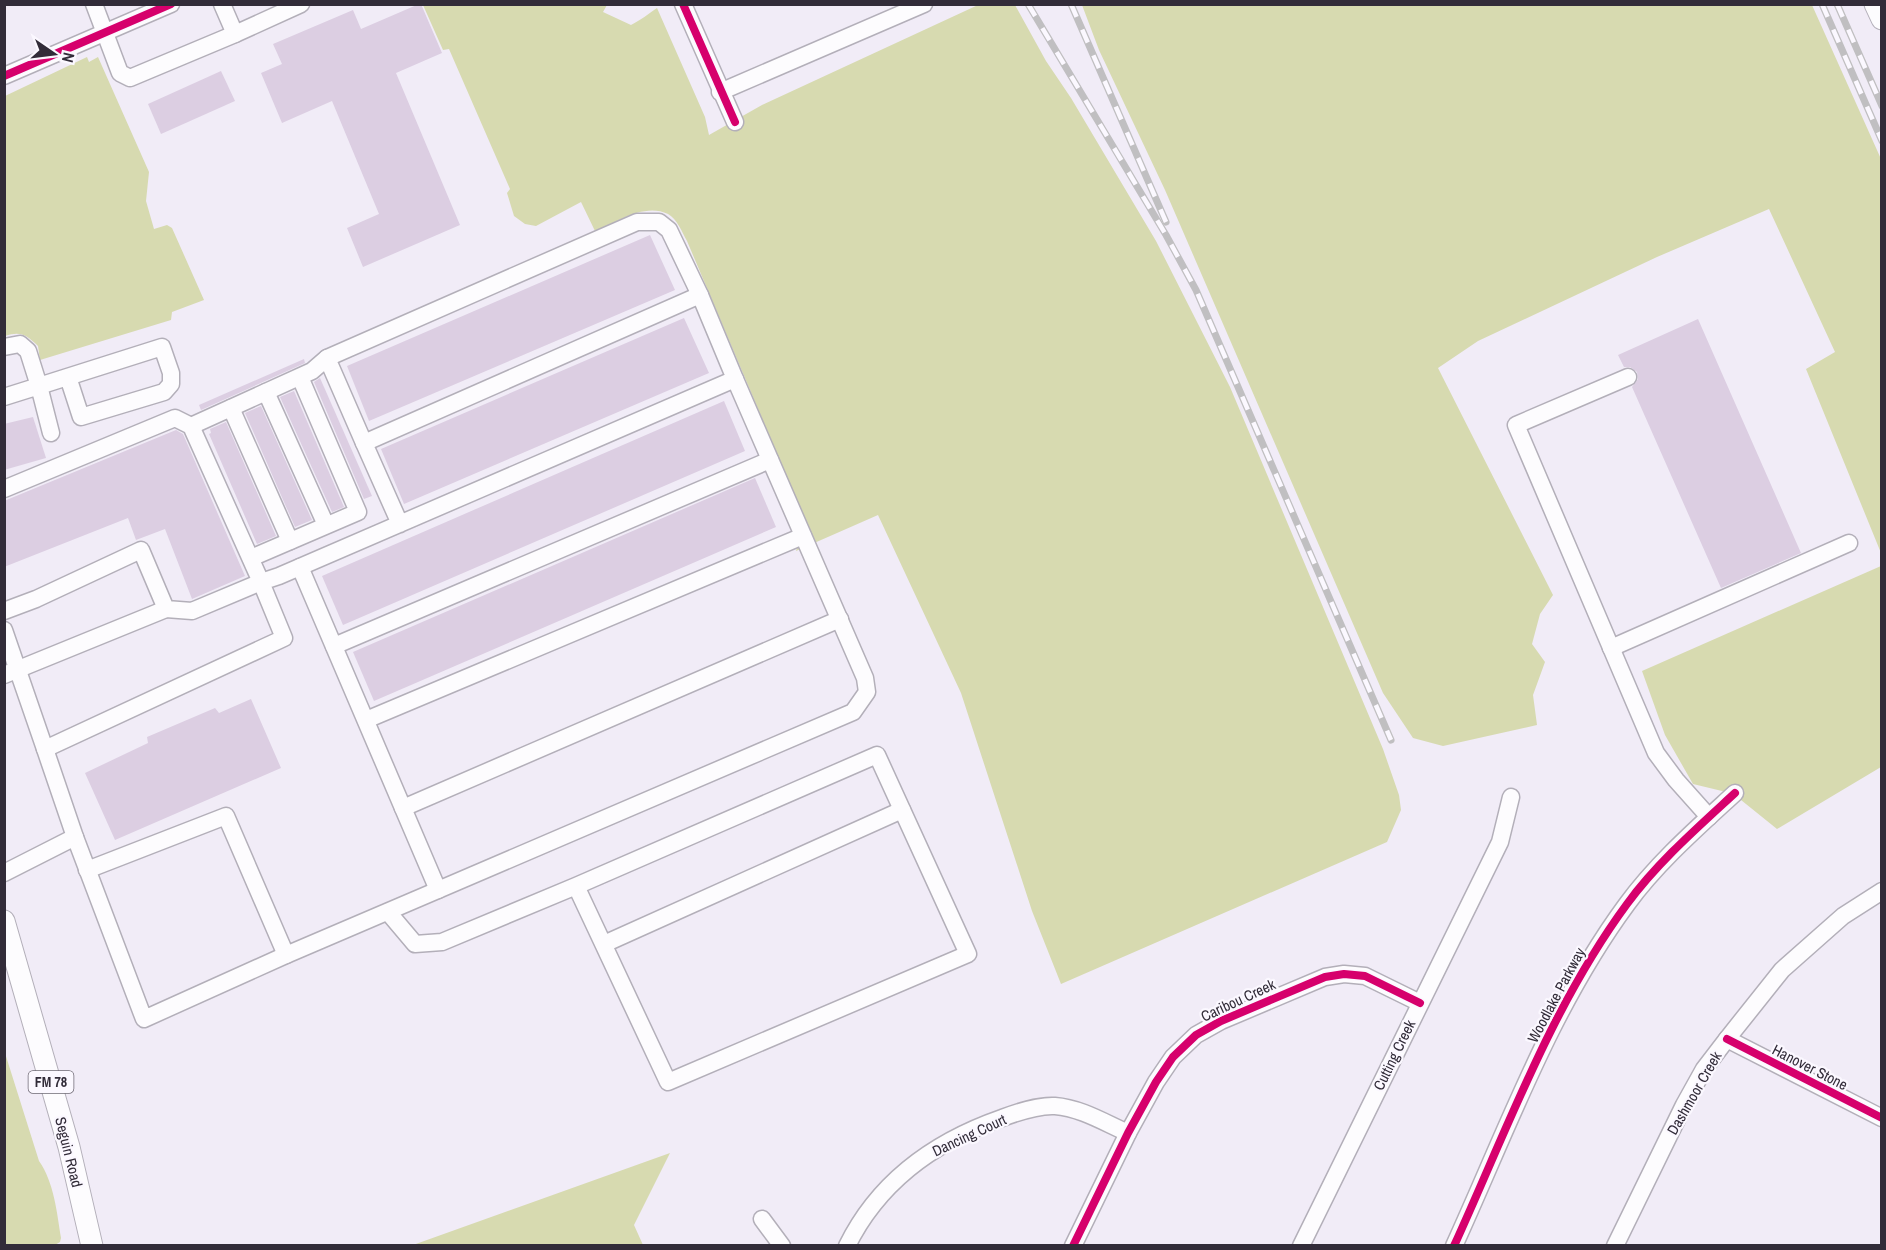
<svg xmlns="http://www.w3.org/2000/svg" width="1886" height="1250" viewBox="0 0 1886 1250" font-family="'Archivo Narrow',sans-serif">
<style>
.green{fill:#d7dab0}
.building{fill:#dccee2}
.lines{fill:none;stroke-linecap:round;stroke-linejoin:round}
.minor-casing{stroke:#b3afb9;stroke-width:19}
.major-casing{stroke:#b3afb9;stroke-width:23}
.minor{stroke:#fdfcfe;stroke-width:16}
.major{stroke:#fdfcfe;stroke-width:21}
.rail-casing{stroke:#c0bfc1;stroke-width:7}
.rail{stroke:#fbf8ff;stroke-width:4.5;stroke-dasharray:14;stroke-linecap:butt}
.cycleway-casing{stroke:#fbf8ff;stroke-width:11}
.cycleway{stroke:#d6006c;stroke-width:8}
.labels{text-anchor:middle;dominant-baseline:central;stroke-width:4.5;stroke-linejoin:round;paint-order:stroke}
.shield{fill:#fbf8ff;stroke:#6e6974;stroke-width:1.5}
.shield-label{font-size:14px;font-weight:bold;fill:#322c39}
.street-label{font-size:15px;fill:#322c39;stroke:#fbf8ff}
</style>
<rect width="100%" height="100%" fill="#f1ecf7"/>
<!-- green -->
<g class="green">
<path d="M423 5H607L603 12 631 25C641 20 648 14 657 8L705 117 709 135 762 105 978 5H1015L1046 61 1071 98 1156 241 1230 387 1383 749 1399 795 1401 810 1387 842 1061 984 1032 911 961 693 878 515 796 551 804 524 800 508 687 241C682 232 677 219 668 214 644 202 616 223 595 231L581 202 536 226 525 224 514 216 507 193 510 189 449 49 443 50Z"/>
<path d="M1082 5H1812L1881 159V553L1806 369 1835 352 1769 209 1657 257 1478 341 1438 368 1553 595 1540 614 1532 644 1545 662 1533 695 1537 725 1443 746 1413 738 1383 693 1165 190 1099 50Z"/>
<path d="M87 57 89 62 98 57 149 172 146 201 154 229 167 225 172 228 204 300 172 312 171 320 40 360 38 346C26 335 21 331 5 336L4 231 6 230 4 225 6 210 5 96Z"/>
<path d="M1881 566V767L1777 829 1741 800 1722 791 1693 784 1665 735 1642 671Z"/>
<path d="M5 1053 39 1161C54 1182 57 1213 61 1238L60 1242 55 1245H5Z"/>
<path d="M670 1153 634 1225 643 1245H413Z"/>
</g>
<!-- building -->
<g class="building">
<path d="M419 4H421L442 53 396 73 460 225 363 267 347 228 379 214 332 101 282 123 261 73 282 64 273 44 353 10 361 29Z"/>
<path d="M221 71 235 101 161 134 148 104Z"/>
<path d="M650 235 675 290 369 421 347 366Z"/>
<path d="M684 318 709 373 404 504 381 449Z"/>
<path d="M1698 319 1801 553 1721 588 1632 387 1638 379 1637 372 1630 367H1624L1618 355Z"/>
<path d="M304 359 305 363 201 410 199 405Z"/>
<path d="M320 378 372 496 364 499 314 382Z"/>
<path d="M294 391 344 507 332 512 280 397Z"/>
<path d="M724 401 745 451 343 625 322 576Z"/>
<path d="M261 406 312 520 295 527 245 413Z"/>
<path d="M33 417 46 458 4 470V424Z"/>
<path d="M226 422 276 536 257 544 209 434 211 433 210 429Z"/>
<path d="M176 430 183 434 245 576 192 599 165 529 136 540 128 518 4 567V501Z"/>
<path d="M755 478 776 527 374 701 353 652Z"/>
<path d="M251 699 281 768 115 840 85 773 148 743 147 737 215 708 219 713Z"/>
</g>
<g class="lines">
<!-- minor casing -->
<g class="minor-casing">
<g id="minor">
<path d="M94 4 120 73 130 78 235 34"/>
<path d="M222 4 235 34 301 4"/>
<path d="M683 4 735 122"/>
<path d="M4 76 171 4"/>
<path d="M720 92 924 4"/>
<path d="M4 347 20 344 28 351 39 386 162 347 171 373V384L164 392 81 417 68 377"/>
<path d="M1628 377 1516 425 1656 753 1676 780 1709 817"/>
<path d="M266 392 326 525"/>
<path d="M4 397 39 386 51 433"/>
<path d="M231 408 290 541"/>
<path d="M191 426 312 371 327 358"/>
<path d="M364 443 327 358 637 222H659L669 230 700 295"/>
<path d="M4 489 175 418 191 426 261 582 192 611 166 609 141 550 36 599 4 611"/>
<path d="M251 558 358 512 300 377"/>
<path d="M300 567 438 890 853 712 867 692 865 678 735 379"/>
<path d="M4 630 45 749"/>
<path d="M334 646 770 460"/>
<path d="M1611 648 1849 543"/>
<path d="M4 675 166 609"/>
<path d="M366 720 803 536"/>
<path d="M403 808 840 619"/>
<path d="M75 837 144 1019 286 955 438 890"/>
<path d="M87 870 226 816 286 955"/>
<path d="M4 873 75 837 45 749 284 638 261 582 279 576 735 379 700 295 364 443 400 524"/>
<path d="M388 912 415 944 442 942 576 886 877 755 968 954 668 1082 576 886"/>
<path d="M604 944 902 810"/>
<path d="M1727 1039 1882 1118"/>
<path d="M762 1219 782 1246"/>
<path d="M847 1246C879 1181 936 1141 1002 1118 1018 1112 1038 1105 1055 1106 1081 1108 1105 1123 1128 1133"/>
<path d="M1073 1246 1128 1133 1156 1082 1173 1057 1196 1035 1221 1021 1325 977 1344 974 1365 976 1420 1003"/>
<path d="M1301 1246 1500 842 1511 797"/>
<path d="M1454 1246C1507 1130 1551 1007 1627 904 1657 863 1697 828 1735 793"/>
<path d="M1615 1246 1684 1105 1704 1069 1727 1039 1782 970 1843 916 1882 891"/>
</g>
</g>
<!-- major casing -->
<g class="major-casing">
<g id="major">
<path d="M1875 4 1882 19"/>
<path d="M4 921 69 1147 92 1246"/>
</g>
</g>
<!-- minor -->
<use href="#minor" class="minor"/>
<!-- major -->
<use href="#major" class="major"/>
<!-- rail casing -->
<g class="rail-casing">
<g id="rail">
<path d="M1028 4 1166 235 1196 290 1391 740"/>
<path d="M1071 4 1166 222"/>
<path d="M1822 4 1882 141"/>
<path d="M1837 4 1882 106"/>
</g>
</g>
<!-- rail -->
<use href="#rail" class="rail"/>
<!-- cycleway casing -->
<g class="cycleway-casing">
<g id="cycleway">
<path d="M683 4 735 122"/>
<path d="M4 76 171 4"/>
<path d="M1727 1039 1882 1118"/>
<path d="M1073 1246 1128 1133 1156 1082 1173 1057 1196 1035 1221 1021 1325 977 1344 974 1365 976 1420 1003"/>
<path d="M1454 1246C1507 1130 1551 1007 1627 904 1657 863 1697 828 1735 793"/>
</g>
</g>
<!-- cycleway -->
<use href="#cycleway" class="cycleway"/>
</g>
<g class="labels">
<!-- shield labels -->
<rect class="shield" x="28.5" y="1071" width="45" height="22" rx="4.5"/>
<g class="shield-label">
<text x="51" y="1082">FM 78</text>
</g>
<!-- street labels -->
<g class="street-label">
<text transform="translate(1556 995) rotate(-62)">Woodlake Parkway</text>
<text transform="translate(1238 1000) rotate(-25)">Caribou Creek</text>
<text transform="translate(1394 1055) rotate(-64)">Cutting Creek</text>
<text transform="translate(1810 1067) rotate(27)">Hanover Stone</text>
<text transform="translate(1694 1093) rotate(-60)">Dashmoor Creek</text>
<text transform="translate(969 1135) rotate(-25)">Dancing Court</text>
<text transform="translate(69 1152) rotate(76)">Seguin Road</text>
</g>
</g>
<!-- border -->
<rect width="1886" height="1250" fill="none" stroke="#322c39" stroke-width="12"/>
<!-- north arrow -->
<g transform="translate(54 54) rotate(104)" stroke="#fbf8ff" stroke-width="4.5" paint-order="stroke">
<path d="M0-4.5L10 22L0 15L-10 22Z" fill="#322c39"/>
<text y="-9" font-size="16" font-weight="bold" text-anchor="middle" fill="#322c39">N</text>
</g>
</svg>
